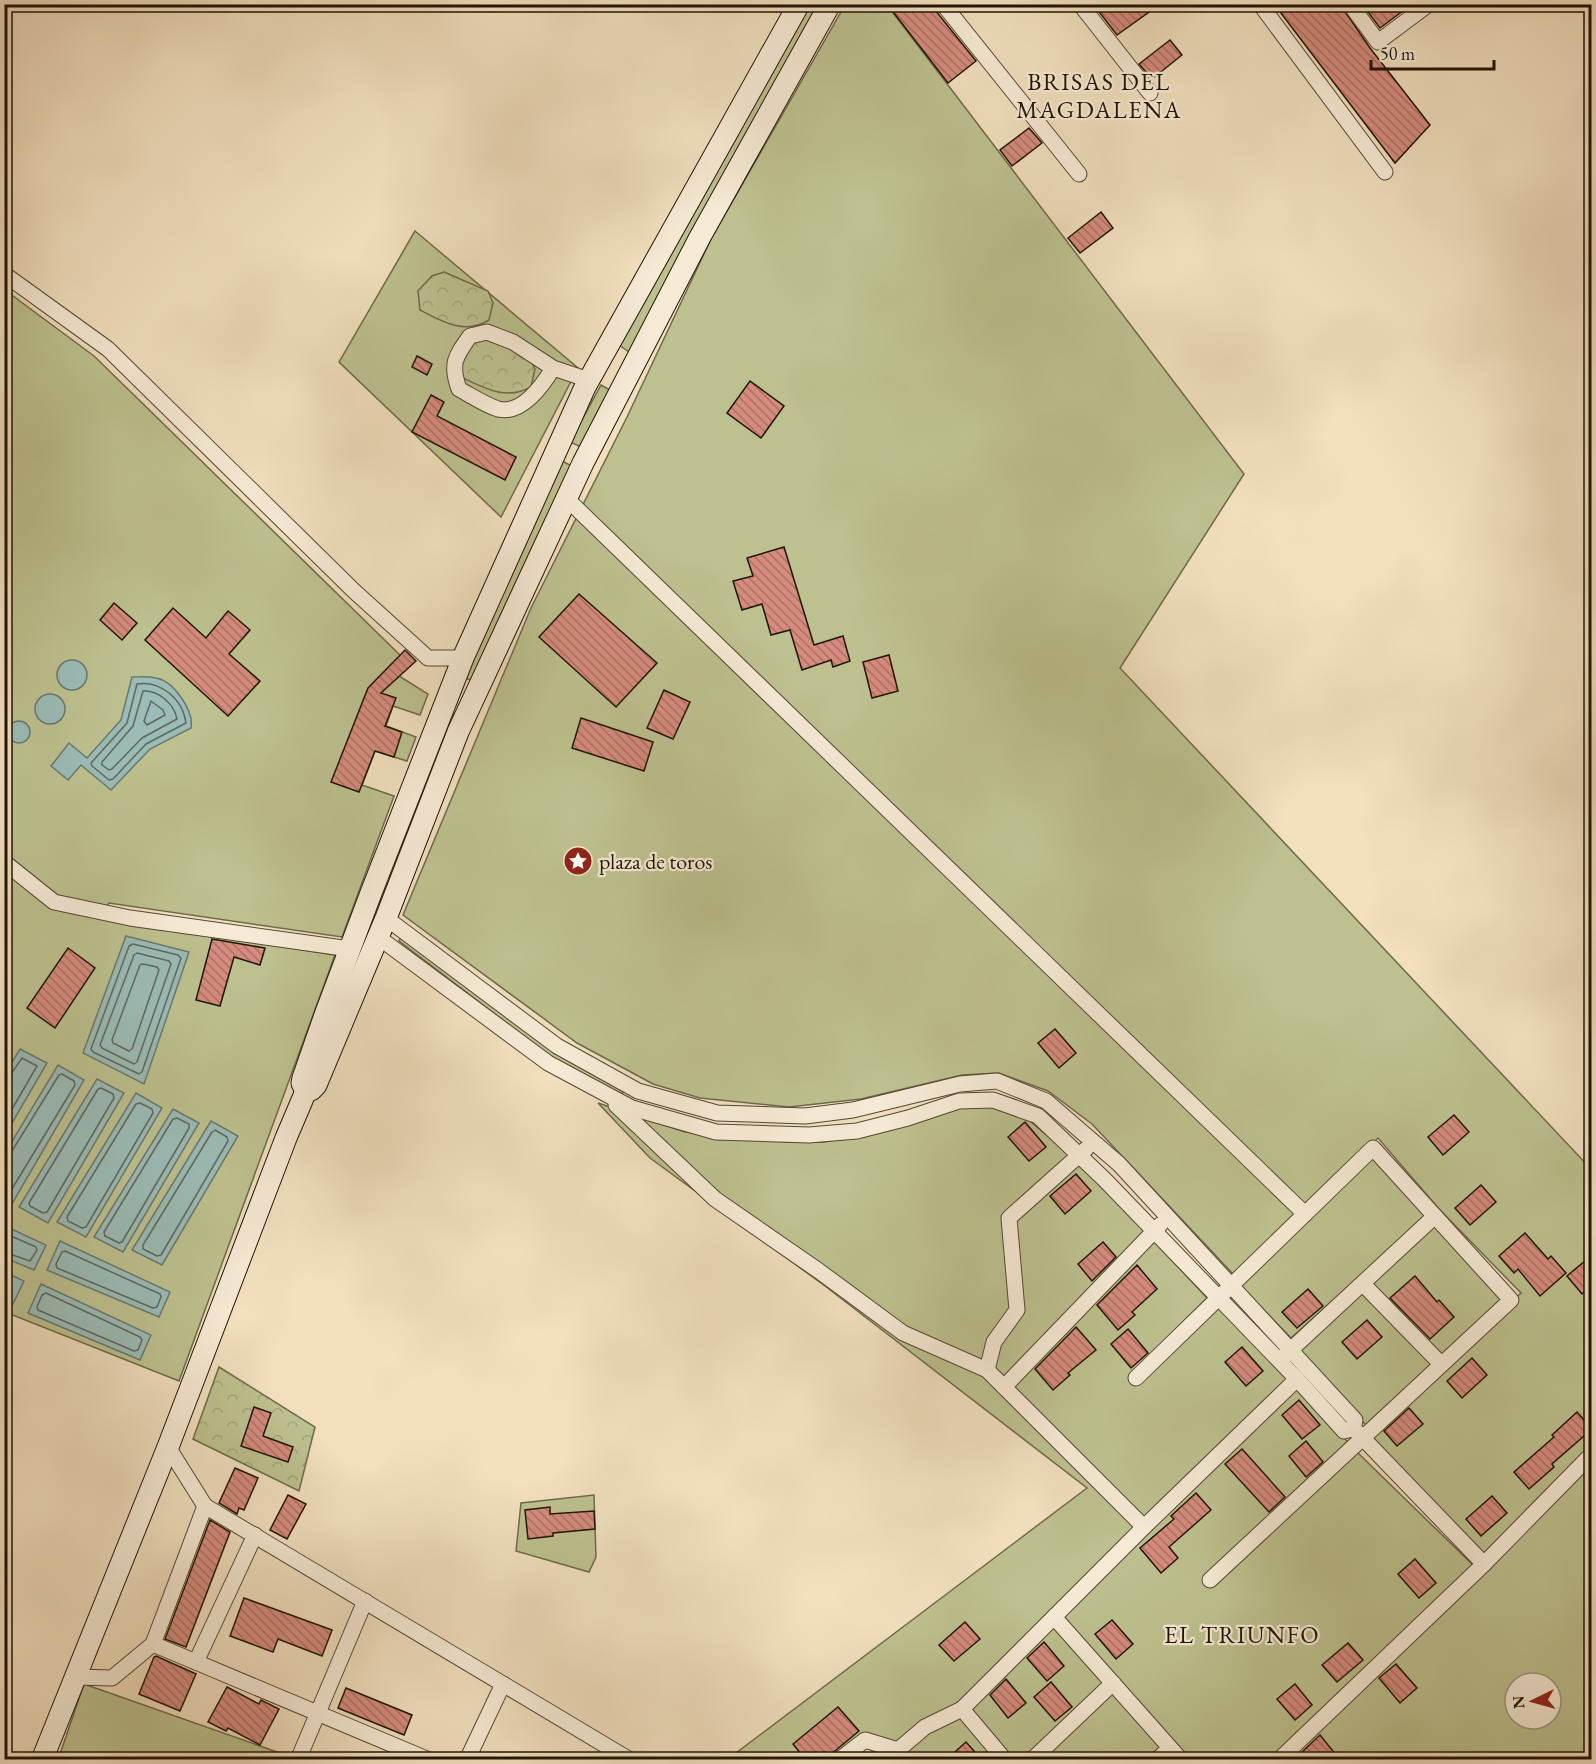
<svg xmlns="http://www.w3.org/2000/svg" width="1596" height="1764" viewBox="0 0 1596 1764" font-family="'EB Garamond',serif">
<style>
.green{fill:#bdc18f;stroke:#6e6a4a;stroke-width:1.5;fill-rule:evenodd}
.forest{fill:url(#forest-crowns);stroke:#6e6a4a;stroke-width:1.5}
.water{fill:#9bbcb7;stroke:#6a796f;stroke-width:1.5}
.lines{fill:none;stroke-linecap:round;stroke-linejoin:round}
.shore{stroke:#5e685e;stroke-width:1.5}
.building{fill:url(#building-back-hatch);stroke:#201404;stroke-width:1.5}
.street-casing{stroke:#544732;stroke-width:17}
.secondary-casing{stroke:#201404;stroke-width:23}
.street{stroke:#f6ead5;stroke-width:15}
.secondary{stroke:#f6ead5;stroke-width:21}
.labels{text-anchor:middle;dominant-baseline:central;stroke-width:4.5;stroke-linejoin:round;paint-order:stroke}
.poi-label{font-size:22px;fill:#201404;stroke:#f6ead5;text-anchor:start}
.neighbourhood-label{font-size:24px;letter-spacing:1.5px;fill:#201404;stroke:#f6ead5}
</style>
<defs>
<pattern id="forest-crowns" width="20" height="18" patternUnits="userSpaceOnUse" patternTransform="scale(1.5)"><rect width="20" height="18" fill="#bdc18f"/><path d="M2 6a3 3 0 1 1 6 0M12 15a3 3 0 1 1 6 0" fill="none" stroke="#a2a57a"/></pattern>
<pattern id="building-back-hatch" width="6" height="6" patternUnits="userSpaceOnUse" patternTransform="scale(1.5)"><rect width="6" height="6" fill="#d58b7d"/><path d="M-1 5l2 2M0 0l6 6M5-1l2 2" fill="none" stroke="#ac7064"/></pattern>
</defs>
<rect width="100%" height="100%" fill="#f1dfbe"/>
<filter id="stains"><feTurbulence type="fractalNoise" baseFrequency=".00333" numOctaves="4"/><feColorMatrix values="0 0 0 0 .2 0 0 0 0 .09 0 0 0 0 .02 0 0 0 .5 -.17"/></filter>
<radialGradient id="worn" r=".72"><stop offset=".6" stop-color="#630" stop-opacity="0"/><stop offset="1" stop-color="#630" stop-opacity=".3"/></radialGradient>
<!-- green -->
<g class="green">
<path d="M807 5H821L629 352 619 345Z"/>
<path d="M845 5H887L1244 474 1120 668 1591 1169V1453L1484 1558 1368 1438 1521 1293 1440 1210 1378 1138 1234 1275 1092 1124 1048 1091 999 1073 962 1075 861 1099 789 1107 700 1098 653 1084 577 1043 403 915 531 608 627 417 711 239Z"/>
<path d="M415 231 578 368 501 517 339 362Z"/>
<path d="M5 290 94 356 400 655 399 676 428 694 420 715 393 706 386 726 416 737 407 761 375 751 362 785 394 796 342 937 109 903 98 917 335 955 179 1381 5 1312Z"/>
<path d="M601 385 610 390 581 447 570 442Z"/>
<path d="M562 461 572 466 472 681 464 677Z"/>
<path d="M448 712 456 716 383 901 376 898Z"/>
<path d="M401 937 623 1089 622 1096 554 1059 399 941Z"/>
<path d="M598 1103 685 1132 786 1142H824L862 1135 954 1109 976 1105 1002 1109 1031 1122 1071 1156 1006 1215 1013 1309 983 1371 1138 1527 960 1704 897 1746 866 1736 834 1759H728L1087 1488 825 1286 650 1158Z"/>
<path d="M1377 1147 1430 1213 1291 1338 1237 1282Z"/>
<path d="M1077 1161 1147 1233 1004 1381 992 1369 999 1343 1021 1311 1015 1219Z"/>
<path d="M1437 1219 1509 1292 1441 1357 1369 1284Z"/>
<path d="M1152 1239 1207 1298 1130 1375 1216 1303 1291 1380 1144 1521 1008 1387Z"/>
<path d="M1363 1288 1435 1364 1366 1425 1296 1351Z"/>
<path d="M1297 1387 1357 1452 1475 1567 1273 1759H1011L968 1710Z"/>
<path d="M1591 1458V1759L1284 1760ZM1515 1683H1551V1719H1515Z"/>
<path d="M594 1495 596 1557 589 1572 516 1551 521 1503Z"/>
<path d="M84 1684 297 1759 58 1760Z"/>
<path d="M961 1715 999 1760H901L902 1753 929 1729Z"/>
</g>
<!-- forest -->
<g class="forest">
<path d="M444 272 488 291 493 303 489 320C465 335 443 322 420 310L418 291 432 276Z"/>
<path d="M485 338 529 357 535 369 531 387C506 401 484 388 461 377L460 358 473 342Z"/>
<path d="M219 1367 315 1427 299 1491 193 1439Z"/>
</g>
<!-- water -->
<g class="water">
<circle cx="72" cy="675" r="15"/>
<path d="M132 677C140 677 148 676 156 678 174 681 194 711 191 728L150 749 111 790 81 765 68 780 51 766 69 743 87 758 121 720Z"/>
<circle cx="50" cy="709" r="15"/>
<circle cx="19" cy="732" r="11"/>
<path d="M126 936 189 952 144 1084 83 1053Z"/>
<path d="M20 1049 47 1063 5 1135V1074Z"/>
<path d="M58 1065 84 1080 9 1209 5 1207V1153Z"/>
<path d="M97 1079 124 1093 48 1223 19 1207Z"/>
<path d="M136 1093 162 1108 86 1237 57 1222Z"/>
<path d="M173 1109 199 1123 123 1252 94 1237Z"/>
<path d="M211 1121 238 1136 162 1265 132 1250Z"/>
<path d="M5 1226 46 1245 34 1270 5 1258Z"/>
<path d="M60 1241 170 1292 159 1317 47 1270Z"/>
<path d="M5 1272 24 1281 12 1306 5 1303Z"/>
<path d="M41 1284 151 1335 140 1360 28 1313Z"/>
</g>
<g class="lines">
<!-- shore -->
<g class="shore">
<path d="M137 684C160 680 183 699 186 723L146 744 113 779 109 780 92 766 91 763 127 723Z"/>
<path d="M143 691C159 690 174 704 177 719L142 738 112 769 109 770 102 765V762L133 726Z"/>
<path d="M151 701 163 710 165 715 147 725 144 721Z"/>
<path d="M133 944 178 955 181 958 142 1072 139 1074 93 1052 91 1049 129 946Z"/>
<path d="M137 953 169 961 171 964 137 1062 134 1064 102 1048 100 1045 134 955Z"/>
<path d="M143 964 157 967 159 970 132 1049 129 1051 113 1043 112 1040 140 965Z"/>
<path d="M4 1076 11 1074 22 1058 37 1066 4 1123"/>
<path d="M101 1088 113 1094 114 1098 47 1212 43 1213 30 1206 29 1203 98 1089Z"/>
<path d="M140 1103 152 1109 153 1113 86 1227 82 1228 68 1221 67 1217 136 1104Z"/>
<path d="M177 1118 189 1124V1128L122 1242 119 1243 105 1236 104 1232 173 1119Z"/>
<path d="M215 1130 227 1137 228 1141 161 1255 157 1256 143 1249V1245L212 1132Z"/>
<path d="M4 1155 12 1151 59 1075 62 1074 74 1081 75 1085 4 1202"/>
<path d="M4 1233 36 1247 37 1250 30 1261 4 1252"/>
<path d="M65 1251 160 1294 161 1297 157 1307 153 1308 57 1268 56 1264 62 1252Z"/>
<path d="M46 1293 140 1337 142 1340 138 1350 134 1351 38 1310 37 1307 42 1295Z"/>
</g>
</g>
<!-- building -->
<g class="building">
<path d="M887 4H933L935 10 976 61 948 83Z"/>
<path d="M1093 4H1143L1149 12 1117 35Z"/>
<path d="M1274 4H1340L1370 48 1430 125 1395 163Z"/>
<path d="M1362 4H1412L1380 28Z"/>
<path d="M1170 40 1182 55 1152 79 1139 64Z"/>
<path d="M1029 128 1042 143 1012 166 1000 150Z"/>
<path d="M1101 212 1113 228 1080 253 1068 238Z"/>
<path d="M417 356 432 364 427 375 412 367Z"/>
<path d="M750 381 784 406 761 438 727 413Z"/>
<path d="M431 395 444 402 437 416 516 457 505 480 412 432Z"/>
<path d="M784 547 814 645 843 636 850 661 833 667 831 660 802 670 790 630 771 635 762 604 742 610 733 581 753 576 747 558Z"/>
<path d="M579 594 657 663 616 707 539 637Z"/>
<path d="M114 603 137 623 122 640 100 620Z"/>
<path d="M173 608 206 638 228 611 250 630 229 654 260 681 228 716 145 640Z"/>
<path d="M405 650 416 661 381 693 396 698 385 726 402 732 394 757 375 751 359 792 331 782 368 688Z"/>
<path d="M889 655 898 691 872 698 863 662Z"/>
<path d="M664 690 690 702 673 739 647 728Z"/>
<path d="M581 718 653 742 644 771 572 748Z"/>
<path d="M212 939 265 948 260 965 234 957 220 1006 196 1000Z"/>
<path d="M68 948 95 968 55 1028 27 1008Z"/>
<path d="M1055 1029 1076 1053 1059 1068 1038 1043Z"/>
<path d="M1454 1115 1469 1132 1443 1155 1428 1137Z"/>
<path d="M1025 1122 1046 1147 1029 1161 1008 1137Z"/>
<path d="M1076 1174 1091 1191 1065 1214 1050 1196Z"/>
<path d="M1481 1185 1496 1202 1470 1225 1455 1208Z"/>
<path d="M1525 1233 1548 1259 1551 1256 1566 1273 1540 1296 1518 1269 1514 1273 1499 1256Z"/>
<path d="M1103 1242 1116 1257 1092 1281 1078 1264Z"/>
<path d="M1592 1255V1285L1582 1294 1567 1276Z"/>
<path d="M1137 1265 1157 1289 1132 1312 1135 1315 1118 1330 1097 1305Z"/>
<path d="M1415 1276 1437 1302 1439 1300 1454 1317 1430 1339 1390 1298Z"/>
<path d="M1308 1289 1323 1306 1297 1328 1282 1312Z"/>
<path d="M1367 1320 1382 1337 1357 1359 1342 1342Z"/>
<path d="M1076 1327 1096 1350 1068 1373 1070 1375 1053 1390 1035 1369Z"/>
<path d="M1128 1329 1148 1353 1131 1368 1111 1344Z"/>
<path d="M1242 1347 1263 1371 1246 1386 1225 1362Z"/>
<path d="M1472 1358 1487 1375 1462 1398 1447 1381Z"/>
<path d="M1299 1400 1320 1425 1302 1439 1282 1415Z"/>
<path d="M254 1407 271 1413 263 1436 293 1447 288 1462 241 1446Z"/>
<path d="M1409 1408 1423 1424 1397 1446 1384 1431Z"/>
<path d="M1577 1412 1592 1429 1552 1464 1554 1467 1529 1489 1514 1472 1554 1437 1552 1435Z"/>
<path d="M1306 1441 1323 1462 1306 1477 1289 1456Z"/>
<path d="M1242 1449 1285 1497 1269 1512 1225 1464Z"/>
<path d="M235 1468 258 1478 244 1510 239 1508 237 1514 219 1503Z"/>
<path d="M1196 1493 1211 1510 1169 1547 1178 1558 1161 1573 1140 1548 1174 1519 1171 1516Z"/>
<path d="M288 1495 306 1504 287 1539 270 1530Z"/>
<path d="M1492 1496 1507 1513 1481 1536 1466 1519Z"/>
<path d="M550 1507V1514L594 1511 595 1529 553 1533V1536L528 1539 525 1510Z"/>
<path d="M210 1520 230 1532 186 1647 165 1639Z"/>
<path d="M1415 1559 1436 1583 1419 1598 1398 1574Z"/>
<path d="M244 1598 332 1630 322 1656 278 1639 273 1652 230 1636Z"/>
<path d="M1112 1620 1133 1644 1116 1659 1095 1634Z"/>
<path d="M965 1622 980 1639 954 1661 939 1645Z"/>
<path d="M1044 1642 1064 1666 1047 1681 1027 1658Z"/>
<path d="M1348 1643 1363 1660 1337 1682 1322 1665Z"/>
<path d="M156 1656 196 1674 180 1711 139 1694 154 1657Z"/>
<path d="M1396 1664 1417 1688 1400 1703 1379 1678Z"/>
<path d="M1006 1679 1026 1703 1008 1718 990 1695Z"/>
<path d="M1051 1682 1072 1707 1055 1721 1034 1697Z"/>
<path d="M1295 1684 1312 1705 1295 1720 1277 1699Z"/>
<path d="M227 1687 259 1704 261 1700 279 1709 260 1745 228 1728 226 1731 208 1722Z"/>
<path d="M346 1688 412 1715 404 1735 338 1708Z"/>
<path d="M838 1707 859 1731 824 1760H806L793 1744Z"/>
<path d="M1320 1735 1340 1760H1310L1303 1751Z"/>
<path d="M966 1742 982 1760H946Z"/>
</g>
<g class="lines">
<!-- street casing -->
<g class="street-casing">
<g id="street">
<path d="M943 4 1079 174"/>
<path d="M1080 4 1150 93"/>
<path d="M1260 4 1385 172"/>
<path d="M1350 4 1378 42 1429 4"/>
<path d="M4 274 108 349 354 591 428 658H463"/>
<path d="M553 368C543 385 522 415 498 409 485 405 472 396 459 389 450 364 455 357 470 336L487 332 513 342 553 368 589 380"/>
<path d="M567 499 1305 1214"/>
<path d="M4 862 54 902 130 918 350 949"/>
<path d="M386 918 557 1046 638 1091 717 1113 805 1116 853 1110 960 1084 997 1081 1046 1101 1119 1164 1355 1420 1353 1429"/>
<path d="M378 937 548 1063 632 1108 716 1132 809 1135 857 1131 908 1118 959 1101 993 1100 1038 1116 1105 1180 1297 1379 1344 1431 1353 1429"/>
<path d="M616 1105 715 1199 819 1271 903 1333 987 1370 1144 1527"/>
<path d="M1363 1284 1441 1364"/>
<path d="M1283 1357 1435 1216"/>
<path d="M987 1370 994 1342 1017 1310 1009 1218 1086 1149"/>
<path d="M1136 1378 1373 1148 1511 1300 1210 1580"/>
<path d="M1004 1387 1160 1225"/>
<path d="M1356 1431 1484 1564"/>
<path d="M205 1506 630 1760"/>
<path d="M1054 1617 1181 1760"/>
<path d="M153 1644 429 1760"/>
<path d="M196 1662 255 1535"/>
<path d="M75 1677 112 1678 153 1644 205 1506 168 1447"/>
<path d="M962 1709 1005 1760"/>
<path d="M298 1760 365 1601"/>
<path d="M467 1760 503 1684"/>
<path d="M839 1760 865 1740 898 1750"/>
<path d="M897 1760 898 1750 925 1727 962 1709 1144 1527 1297 1379"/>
<path d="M1032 1760 1113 1683"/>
<path d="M1157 1760 1170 1748"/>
<path d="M1279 1760 1484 1564 1589 1457"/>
</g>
</g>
<!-- secondary casing -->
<g class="secondary-casing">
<g id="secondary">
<path d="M306 1091 302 1083 303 1078 325 1015 371 893 463 658 585 387 799 4"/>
<path d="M42 1760 168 1447 286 1138 306 1091 311 1090 316 1085 386 918 458 732 583 463 700 237 830 4"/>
</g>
</g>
<!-- street -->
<use href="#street" class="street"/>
<!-- secondary -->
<use href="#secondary" class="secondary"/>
</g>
<!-- icons -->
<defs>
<g id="sight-disc" transform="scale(1.5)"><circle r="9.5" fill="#8f2418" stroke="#f6ead5"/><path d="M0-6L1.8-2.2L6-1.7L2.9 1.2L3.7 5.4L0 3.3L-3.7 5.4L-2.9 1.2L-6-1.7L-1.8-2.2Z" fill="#fff"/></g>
</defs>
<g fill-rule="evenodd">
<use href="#sight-disc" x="578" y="861"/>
</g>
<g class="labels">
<!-- poi labels -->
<g class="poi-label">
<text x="599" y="861">plaza de toros</text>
</g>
<!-- neighbourhood labels -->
<g class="neighbourhood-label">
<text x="1099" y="81">BRISAS DEL<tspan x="1099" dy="28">MAGDALENA</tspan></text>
<text x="1242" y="1634">EL TRIUNFO</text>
</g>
</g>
<!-- margin -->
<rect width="1596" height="1764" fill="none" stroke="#f1dfbe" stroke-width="24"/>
<rect x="6" y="6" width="1584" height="1752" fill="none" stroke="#201404" stroke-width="3"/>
<rect x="12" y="12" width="1572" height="1740" fill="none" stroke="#201404" stroke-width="1.5"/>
<!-- north arrow -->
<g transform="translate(1533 1701) rotate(265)"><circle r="28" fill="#f6ead5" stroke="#a09481" stroke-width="1.5"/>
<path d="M0-4.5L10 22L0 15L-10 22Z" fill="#8f2418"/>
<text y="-9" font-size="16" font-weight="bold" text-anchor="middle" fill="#201404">N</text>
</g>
<!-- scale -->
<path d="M1371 60v9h123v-9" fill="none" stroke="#201404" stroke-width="3"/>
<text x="1380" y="60" font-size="18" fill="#201404" stroke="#f6ead5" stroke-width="4.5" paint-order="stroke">50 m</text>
<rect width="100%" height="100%" filter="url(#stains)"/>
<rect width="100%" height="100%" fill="url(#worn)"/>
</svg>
